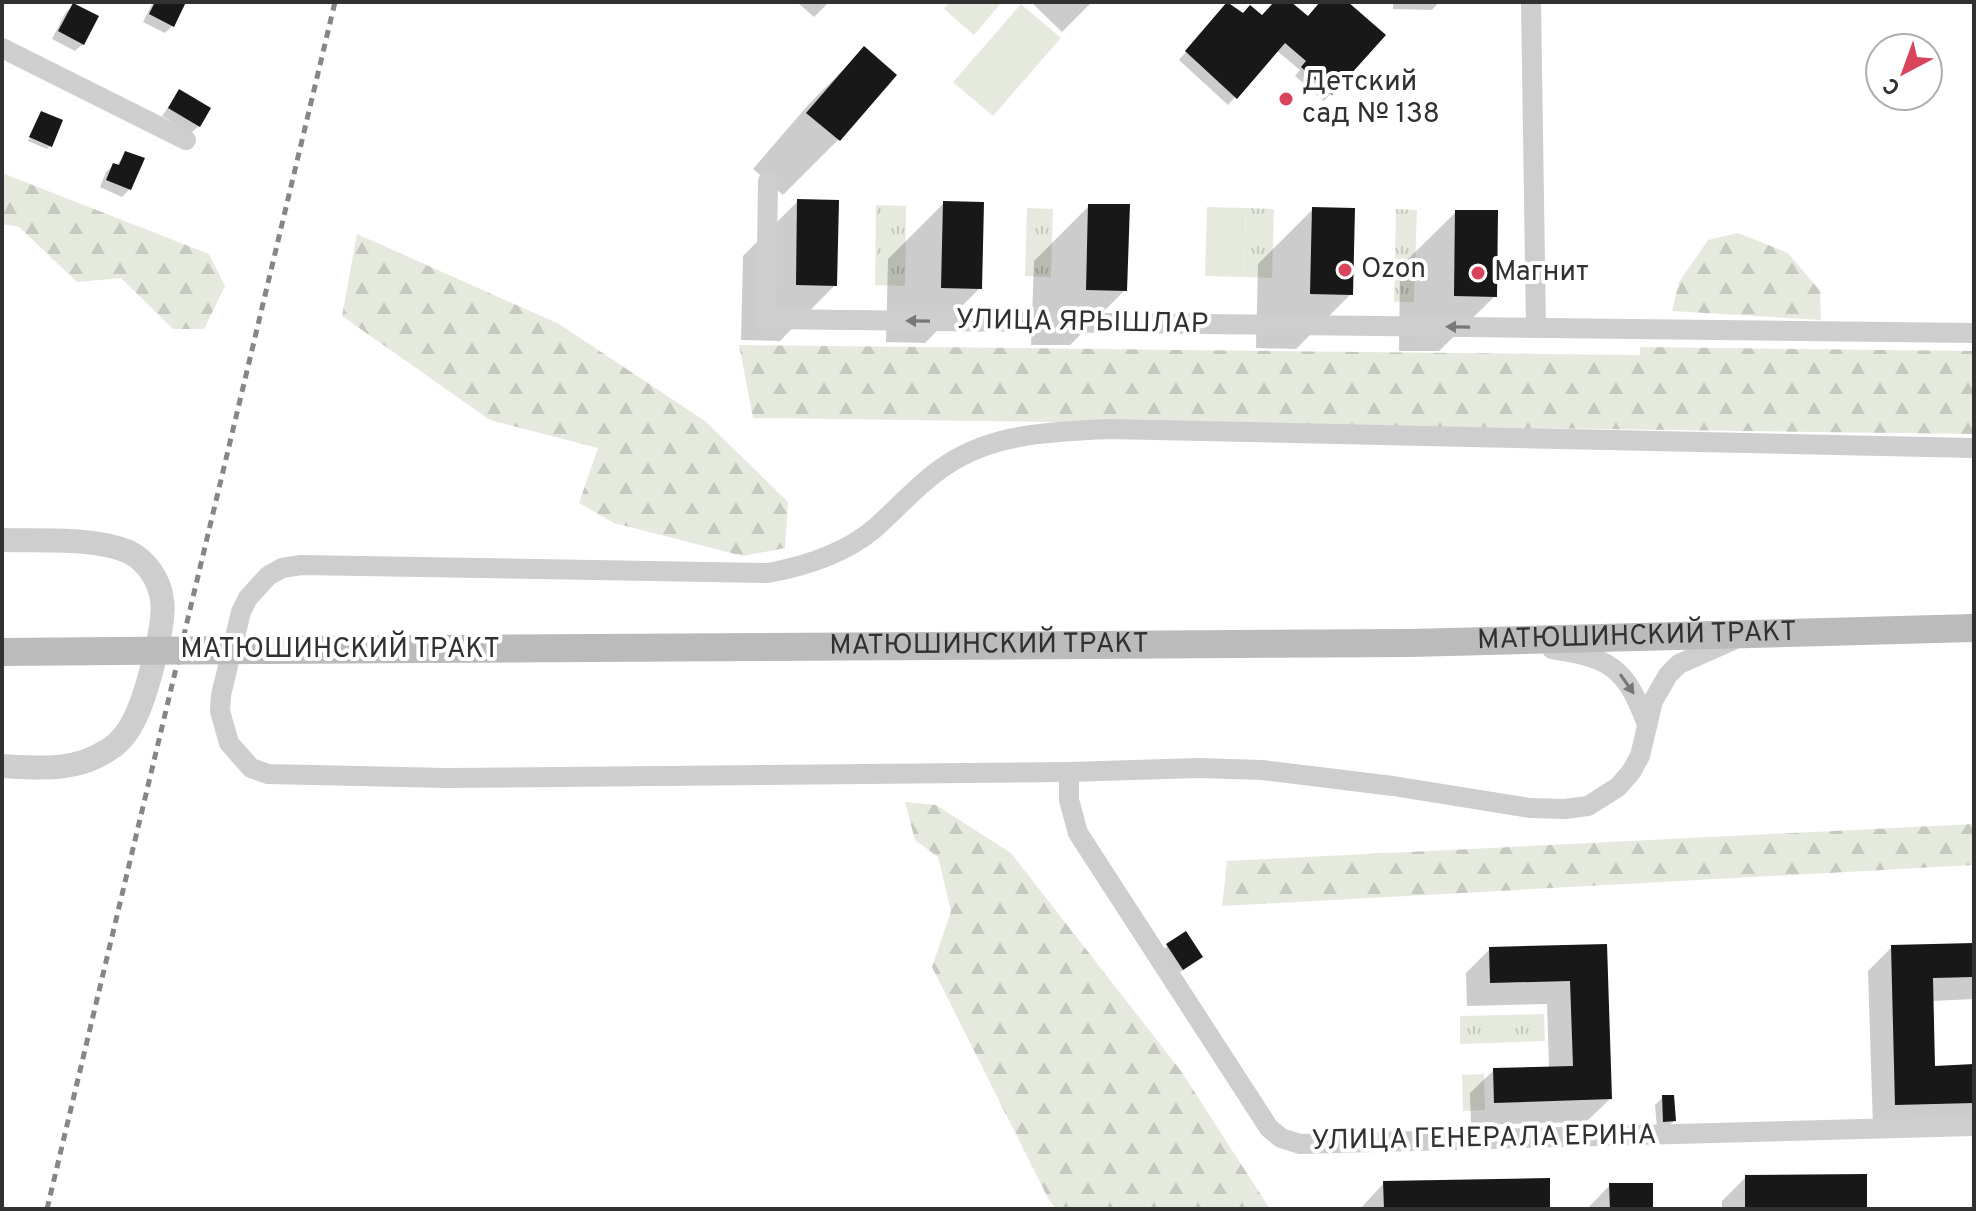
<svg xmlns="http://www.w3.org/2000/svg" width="1976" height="1211" viewBox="0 0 1976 1211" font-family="Overpass,sans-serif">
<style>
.forest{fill:url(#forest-firs)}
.park{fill:url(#park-tufts)}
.pitch{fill:#e6eade}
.shadow{fill:#0003}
.building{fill:#181818}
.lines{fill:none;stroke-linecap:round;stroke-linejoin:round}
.minor{stroke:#cecece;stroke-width:20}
.tertiary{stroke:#cecece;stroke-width:24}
.secondary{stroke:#bbb;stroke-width:28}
.rail{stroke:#868686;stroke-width:5;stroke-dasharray:8 6;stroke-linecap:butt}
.secondary-bridge{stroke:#bbb;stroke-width:28}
.oneway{fill:#787878}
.poi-dot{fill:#d9435c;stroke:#fff;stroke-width:3}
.labels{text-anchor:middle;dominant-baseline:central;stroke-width:8;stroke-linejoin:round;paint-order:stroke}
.poi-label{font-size:28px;fill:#313131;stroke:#fff;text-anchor:start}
.street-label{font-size:28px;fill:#313131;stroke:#fff}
</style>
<defs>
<pattern id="forest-firs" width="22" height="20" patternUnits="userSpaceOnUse" patternTransform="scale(2)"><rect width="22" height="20" fill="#e6eade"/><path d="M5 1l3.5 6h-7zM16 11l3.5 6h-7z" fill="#c6c9bf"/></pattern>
<pattern id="park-tufts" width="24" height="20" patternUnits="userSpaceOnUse" patternTransform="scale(2)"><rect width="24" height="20" fill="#e6eade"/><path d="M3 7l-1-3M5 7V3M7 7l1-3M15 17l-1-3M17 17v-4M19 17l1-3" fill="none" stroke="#c6c9bf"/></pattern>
</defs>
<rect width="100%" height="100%" fill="#fff"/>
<!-- forest -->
<g class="forest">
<path d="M2 173 209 254 225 286 204 329H173L121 278 77 282 19 227 2 224Z"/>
<path d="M1738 233 1788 253 1820 291 1821 320 1672 311 1679 282 1708 240Z"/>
<path d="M357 234 559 324 705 421 788 502 785 548 743 556 614 523 579 503 598 448 490 420 342 316Z"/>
<path d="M739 345 1640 355V347L1974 351V434L753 418Z"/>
<path d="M905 802 936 805 1011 853 1181 1071 1270 1209H1056L1049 1200 932 967 951 911 938 857 915 840Z"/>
<path d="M1974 824V865L1222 906 1227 861Z"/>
</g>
<!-- park -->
<g class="park">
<path d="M876 205 906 206 905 286 875 285Z"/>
<path d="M1027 208 1053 209 1051 277 1025 276Z"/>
<path d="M1246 208 1274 209 1272 278 1244 277Z"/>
<path d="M1396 209 1417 210 1414 302H1394Z"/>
<path d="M1544 1014 1545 1041 1460 1044V1016Z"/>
</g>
<!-- pitch -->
<g class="pitch">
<path d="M950 2H1002L974 35 944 9Z"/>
<path d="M1021 4 1061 38 993 116 953 82Z"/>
<path d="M1207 207 1246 208 1244 277 1205 276Z"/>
<path d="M1484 1074 1485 1110 1463 1111 1462 1075Z"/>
</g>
<!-- shadow -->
<g class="shadow">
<path d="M153 2H184L172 26 165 33 143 22Z"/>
<path d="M797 2H829L814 17Z"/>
<path d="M1031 2H1092L1062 32Z"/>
<path d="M1275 2H1288L1307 18 1321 2H1345L1331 93 1324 101 1295 76 1300 70 1276 50 1228 105 1179 60 1221 11 1262 17Z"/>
<path d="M1393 2H1439L1432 10 1393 9Z"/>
<path d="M74 5 83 44 75 51 52 39 66 12Z"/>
<path d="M864 49 894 75 838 140 783 195 753 169 809 104Z"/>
<path d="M179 92 199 126 191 133 162 116Z"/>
<path d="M41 113 50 146 47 149 28 141Z"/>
<path d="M126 153 130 189 122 197 100 187 106 172 114 165 116 166Z"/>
<path d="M798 201 835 285 780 341 741 340 743 256Z"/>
<path d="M944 203 980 288 925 343 886 342 888 259Z"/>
<path d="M1089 206 1125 290 1070 345H1031L1034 261Z"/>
<path d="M1313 209 1351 294 1296 349 1256 348 1258 264Z"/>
<path d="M1456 212 1495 296 1439 351H1399L1400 267Z"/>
<path d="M1974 945V999L1931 1001 1933 1068 1974 1067V1126L1873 1128 1868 971 1892 947Z"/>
<path d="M1168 946 1200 957 1175 976 1160 953Z"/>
<path d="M1605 946 1610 1099 1586 1122 1471 1125 1470 1093 1494 1070 1549 1068 1547 1004 1467 1006 1466 973 1490 949Z"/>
<path d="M1663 1097 1674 1121 1666 1128H1657L1655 1105Z"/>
<path d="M1746 1177 1865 1209H1722V1201Z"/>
<path d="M1384 1183 1548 1209H1360Z"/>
<path d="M1610 1185 1651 1209H1587Z"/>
</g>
<!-- building -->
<g class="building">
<path d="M155 2H186L174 27 149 14Z"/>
<path d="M1227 2 1243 13 1250 5 1262 15 1274 2H1291L1308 16 1320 2H1348L1386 35 1332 95 1301 67 1306 61 1285 43 1237 99 1185 51Z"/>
<path d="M73 3 99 16 84 45 58 31Z"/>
<path d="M864 46 897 75 840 141 806 113Z"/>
<path d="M179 89 211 108 200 127 168 108Z"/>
<path d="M41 111 63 120 52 147 29 137Z"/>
<path d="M125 151 145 158 131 190 106 180 113 163 119 165Z"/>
<path d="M797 199 839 200 837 286 796 285Z"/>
<path d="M943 201 984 202 982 289 941 288Z"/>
<path d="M1088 204H1130L1127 291 1086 290Z"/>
<path d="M1312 207 1355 208 1353 295 1310 294Z"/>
<path d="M1455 210H1498L1497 297 1454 296Z"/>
<path d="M1186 931 1203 957 1183 970 1166 944Z"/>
<path d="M1974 943V977L1933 978 1935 1066 1974 1064V1103L1895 1105 1891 945Z"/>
<path d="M1607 944 1612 1099 1494 1103 1493 1068 1573 1066 1570 981 1490 983 1489 947Z"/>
<path d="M1662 1095H1674L1676 1121 1663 1122Z"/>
<path d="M1867 1174V1209H1745V1175Z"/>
<path d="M1550 1178V1209H1384L1383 1181Z"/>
<path d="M1609 1183H1653V1209H1610Z"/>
</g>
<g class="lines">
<!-- minor -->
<g class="minor">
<path d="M1531 2 1536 328"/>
<path d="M2 48 186 140"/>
<path d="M768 181 766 319 1974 333"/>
<path d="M1733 640 1679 664 1668 675 1653 701 1640 756 1631 772 1618 787 1588 806 1565 809 1530 808 1393 786 1262 770 1198 768 1069 772 446 778 268 774 251 768 229 743 220 711 221 695 241 612 248 598 268 576 282 568 301 565 768 573C806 566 844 554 874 529 899 507 920 482 948 464 995 433 1053 432 1108 429L1974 448"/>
<path d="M1552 649C1610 658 1625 667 1646 722"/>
<path d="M1069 772V800L1078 833 1269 1128 1281 1138 1300 1144 1974 1126"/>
</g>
<!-- tertiary -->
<path class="tertiary" d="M2 540C39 541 95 537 129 552 147 561 160 581 162 600 166 624 146 696 135 718 129 731 120 743 108 750 76 772 39 768 2 766"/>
<!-- secondary -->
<g class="secondary">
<path id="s1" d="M267 650 1410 643 1974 628"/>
<path d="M2 652 115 651"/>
</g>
<!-- rail -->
<path class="rail" d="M47 1209 335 2"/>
<!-- secondary-bridge -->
<path class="secondary-bridge" d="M115 651 267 650"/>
</g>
<!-- one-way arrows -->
<defs><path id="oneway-solid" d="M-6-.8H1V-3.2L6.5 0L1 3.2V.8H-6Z" transform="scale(2)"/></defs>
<g class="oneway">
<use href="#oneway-solid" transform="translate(918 321) rotate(-179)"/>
<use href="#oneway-solid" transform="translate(1458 327) rotate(-179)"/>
<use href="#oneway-solid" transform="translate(1627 684) rotate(55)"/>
</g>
<!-- markers -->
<g class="poi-dot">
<circle cx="1286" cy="99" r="8"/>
<circle cx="1345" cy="270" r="8"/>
<circle cx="1478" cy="273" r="8"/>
</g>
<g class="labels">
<!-- poi labels -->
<g class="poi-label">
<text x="1302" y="83">Детский<tspan x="1302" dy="32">сад № 138</tspan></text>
<text x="1361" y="270">Ozon</text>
<text x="1494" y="273">Магнит</text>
</g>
<!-- street labels -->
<g class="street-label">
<text transform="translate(1082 323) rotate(1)">УЛИЦА ЯРЫШЛАР</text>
<text stroke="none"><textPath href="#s1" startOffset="1370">МАТЮШИНСКИЙ ТРАКТ</textPath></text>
<text stroke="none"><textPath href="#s1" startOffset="722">МАТЮШИНСКИЙ ТРАКТ</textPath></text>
<text x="340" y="650">МАТЮШИНСКИЙ ТРАКТ</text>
<text transform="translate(1484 1139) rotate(-1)">УЛИЦА ГЕНЕРАЛА ЕРИНА</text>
</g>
</g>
<!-- border -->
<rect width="1976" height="1211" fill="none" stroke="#313131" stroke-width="8"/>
<!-- north arrow -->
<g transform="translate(1904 72) rotate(221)"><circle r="38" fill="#ffffff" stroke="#adadad" stroke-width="2"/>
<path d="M0-6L14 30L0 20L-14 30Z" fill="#d9435c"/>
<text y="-12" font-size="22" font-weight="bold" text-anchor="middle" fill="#313131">С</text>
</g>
</svg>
